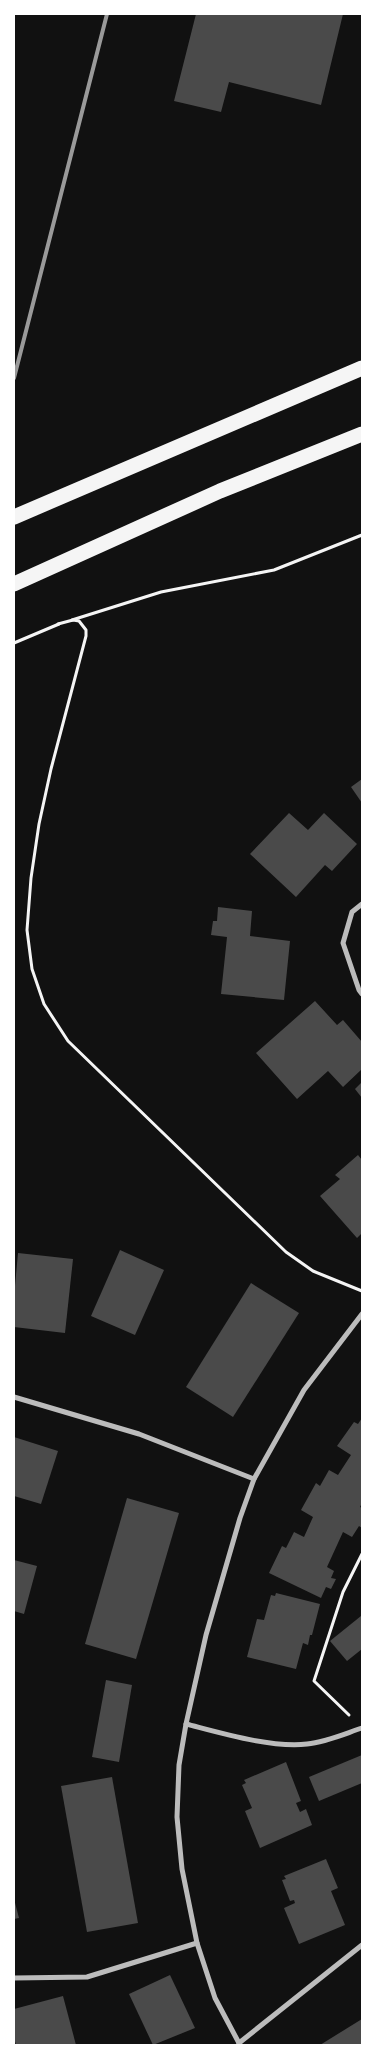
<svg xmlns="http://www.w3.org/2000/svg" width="376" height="2059" viewBox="0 0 376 2059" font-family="Barlow,sans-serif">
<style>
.building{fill:#4a4a4a}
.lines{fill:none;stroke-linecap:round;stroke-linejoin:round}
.path{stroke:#f5f5f5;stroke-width:3}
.minor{stroke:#bcbcbc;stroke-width:5}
.motorway{stroke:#f5f5f5;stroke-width:15}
.rail{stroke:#9a9a9a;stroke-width:4}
</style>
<rect width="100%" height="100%" fill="#111"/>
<!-- building -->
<g class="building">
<path d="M196 14H343L321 105 229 82 221 112 174 101Z"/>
<path d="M362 779V803L351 787Z"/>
<path d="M289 813 308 830 324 813 357 844 332 871 325 865 296 897 250 854Z"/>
<path d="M218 907 252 911 250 936 290 941 284 1000 221 994 227 937 211 935 213 921H217Z"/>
<path d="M315 1001 337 1025 343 1020 362 1042V1069L343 1087 328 1071 297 1099 256 1053Z"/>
<path d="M362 1082V1098L355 1089Z"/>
<path d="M358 1155 362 1160V1233L357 1238 320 1196 340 1179 335 1175Z"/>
<path d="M120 1250 164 1270 135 1335 91 1316Z"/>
<path d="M18 1253 73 1259 65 1333 14 1327V1297Z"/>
<path d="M251 1283 299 1313 233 1417 186 1387Z"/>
<path d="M362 1418V1503L360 1507 362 1508V1528L359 1526 352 1537 343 1532 327 1567 334 1571 331 1578 336 1579 331 1589 326 1587 321 1598 269 1573 282 1546 286 1548 294 1532 304 1537 313 1517 301 1510 316 1483 320 1486 329 1470 338 1475 351 1455 337 1446 354 1422 358 1424Z"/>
<path d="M14 1437 58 1451 41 1504 14 1496Z"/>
<path d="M127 1498 179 1513 136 1659 85 1644Z"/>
<path d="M14 1560 37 1566 24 1614 14 1611Z"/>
<path d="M276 1593 320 1604 312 1635H310L308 1645 303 1643 296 1669 247 1657 257 1619 264 1620 271 1595 275 1596Z"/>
<path d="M361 1616 362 1649 347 1661 330 1641Z"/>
<path d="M106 1680 132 1685 119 1762 92 1757Z"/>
<path d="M362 1755V1783L319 1801 309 1777Z"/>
<path d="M286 1762 301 1801 296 1803 300 1812 306 1809 312 1825 260 1848 245 1811 252 1808 242 1785 246 1783 244 1780Z"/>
<path d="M112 1777 138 1923 87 1932 61 1786Z"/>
<path d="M326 1859 338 1888 331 1891 345 1925 299 1944 284 1908 295 1903 294 1900 290 1901 282 1880 286 1879 284 1876Z"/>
<path d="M14 1899 19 1918 14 1919Z"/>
<path d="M170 1975 195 2028 153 2045 129 1994Z"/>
<path d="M63 1996 76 2045H16L14 2038V2009Z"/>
<path d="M362 2019V2045H320Z"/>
</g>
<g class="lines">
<!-- path -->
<g class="path">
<path d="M72 620 161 592 274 570 362 535"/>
<path d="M58 624 73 620 79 621 86 630V636L51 769 39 824 31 878 27 930 32 969 44 1004 68 1041 286 1252 313 1271 362 1291"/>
<path d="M14 643 59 624"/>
<path d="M349 1715 314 1681 343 1592 362 1554"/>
</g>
<!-- minor -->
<g class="minor">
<path d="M362 904 352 912 343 943 359 990 362 994"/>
<path d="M14 1397 139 1434 254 1479"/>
<path d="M186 1724C221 1733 271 1748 307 1744 326 1742 344 1734 362 1728"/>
<path d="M14 1978 87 1977 197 1943"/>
<path d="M239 2043 362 1945"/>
<path d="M240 2045 215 1998 197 1943 182 1869 177 1817 179 1765 186 1724 206 1635 240 1518 254 1479 304 1390 362 1314"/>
</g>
<!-- motorway -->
<g class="motorway">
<path d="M14 517 362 368"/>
<path d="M14 584 220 491 362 434"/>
</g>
<!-- rail -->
<path class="rail" d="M14 378 107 14"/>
</g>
<!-- border -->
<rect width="376" height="2059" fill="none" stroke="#ffffff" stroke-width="30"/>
</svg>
